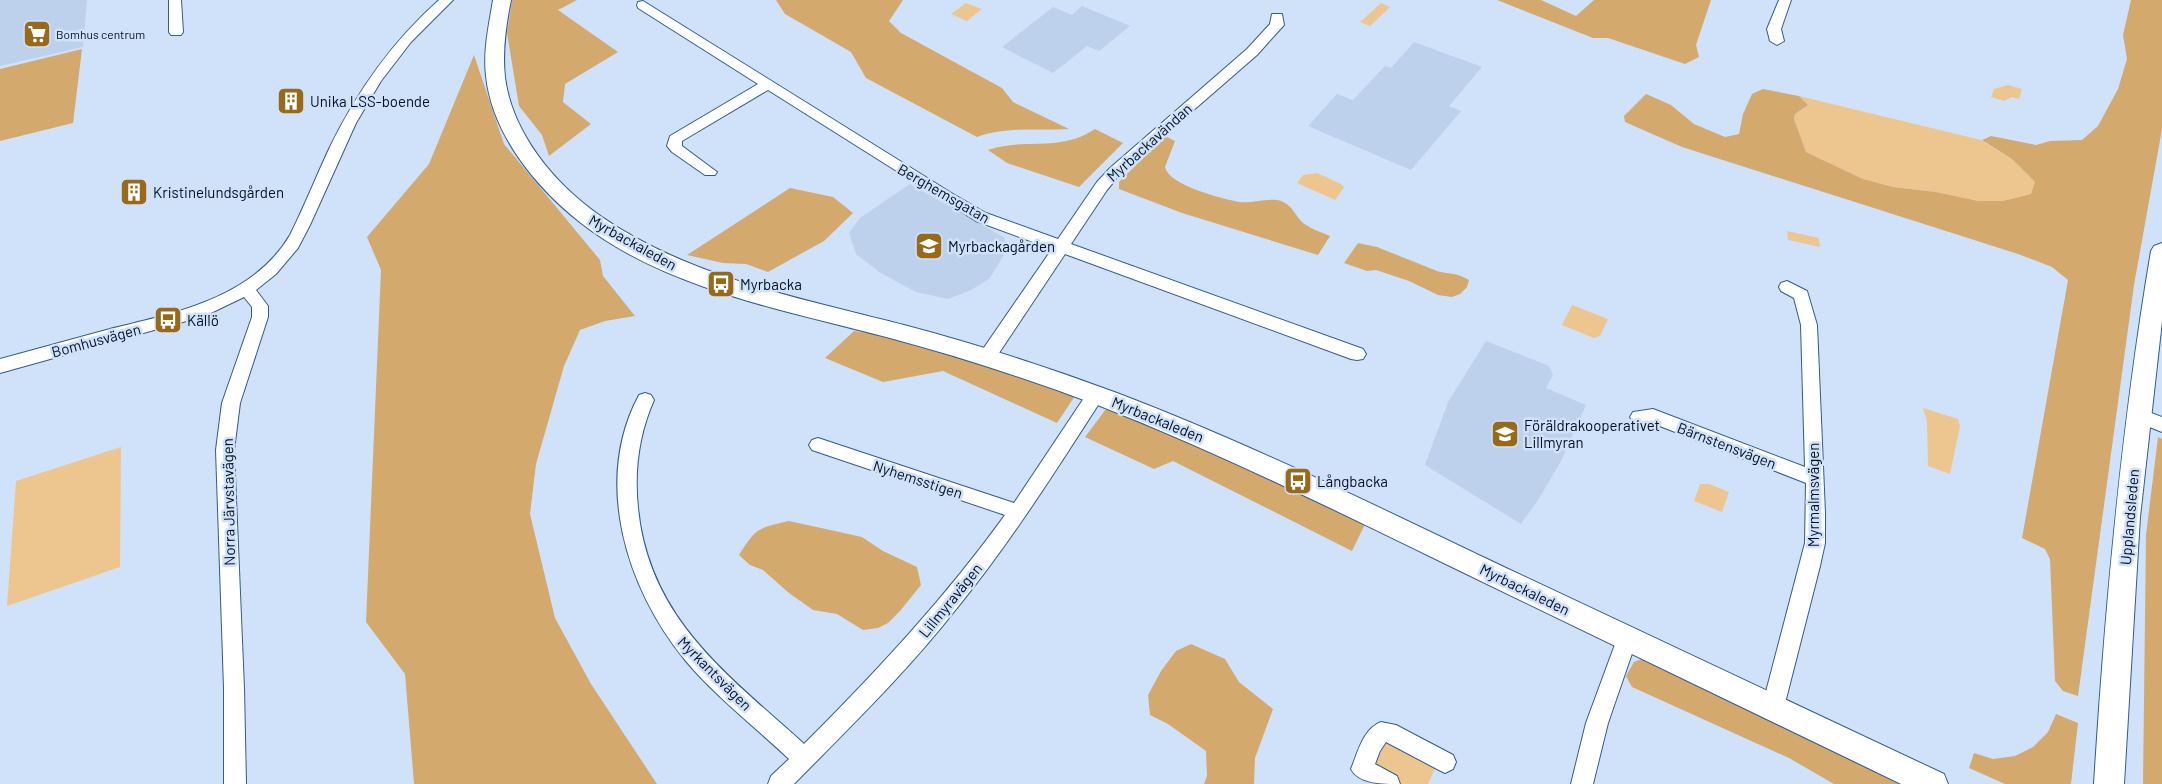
<svg xmlns="http://www.w3.org/2000/svg" width="2162" height="784" viewBox="0 0 2162 784" font-family="Barlow,sans-serif">
<style>
.built{fill:#bdd1ec}
.green{fill:#edc68f}
.forest{fill:#d3a96e}
.lines{fill:none;stroke-linecap:round;stroke-linejoin:round}
.street-casing{stroke:#325b90;stroke-width:2}
.secondary-casing{stroke:#325b90;stroke-width:2}
.street{fill:#fff;fill-rule:evenodd}
.secondary{fill:#fff;fill-rule:evenodd}
.labels{text-anchor:middle;dominant-baseline:central;stroke-width:5;stroke-linejoin:round;paint-order:stroke}
.far-poi-label{font-size:12px;fill:#020f24;stroke:#cfe2fa;text-anchor:start}
.poi-label{font-size:15px;fill:#020f24;stroke:#cfe2fa;text-anchor:start}
.street-label{font-size:15px;fill:#020f24;stroke:#cfe2fa}
</style>
<rect width="100%" height="100%" fill="#cfe2fa"/>
<!-- built -->
<g class="built">
<path d="M0 0H87L83 47 0 66Z"/>
<path d="M1082 6 1130 26 1099 51 1087 46 1053 73 1002 47 1053 7 1072 15Z"/>
<path d="M1414 42 1482 67 1449 106 1461 111 1411 170 1308 126 1337 94 1353 100 1385 66 1391 68Z"/>
<path d="M910 184 1005 238 1004 255 989 279 971 290 948 299 916 292 881 273 856 254 849 233 860 218Z"/>
<path d="M1486 341 1549 366 1553 375 1546 388 1586 405 1560 463 1538 500 1521 524 1425 465 1448 402Z"/>
</g>
<!-- green -->
<g class="green">
<path d="M966 3 982 9 967 21 951 14Z"/>
<path d="M1381 3 1390 7 1370 26 1360 22Z"/>
<path d="M2008 85 2022 89 2019 99 2012 97 2004 101 1991 97 1994 89Z"/>
<path d="M1799 96 1981 140 2012 159 2035 182 2031 194 2003 201H1978L1936 192 1893 187 1863 179 1806 152 1794 119 1795 114 1808 105Z"/>
<path d="M1317 173 1341 184 1344 187 1335 200 1297 183 1303 175Z"/>
<path d="M1787 231 1819 238 1820 247 1788 240Z"/>
<path d="M1572 305 1608 319 1600 336 1594 338 1562 325Z"/>
<path d="M1923 408 1958 419 1960 426 1950 474 1928 466 1927 422Z"/>
<path d="M121 447 120 567 7 606 16 481Z"/>
<path d="M1700 484H1709L1729 492 1722 512 1694 501Z"/>
<path d="M1388 737 1437 764 1428 784H1398L1372 770Z"/>
</g>
<!-- forest -->
<g class="forest">
<path d="M512 0H577L558 10 618 52 565 84 563 102 591 124 549 156 542 135 519 106 507 33Z"/>
<path d="M776 0H903L889 21 901 33 1002 88 1013 102 1069 129C1038 131 1007 126 977 137L866 78 851 52 785 14Z"/>
<path d="M1497 0H1541L1576 16 1594 0H1711L1696 45 1699 57 1685 64 1608 38H1593Z"/>
<path d="M2131 0H2162V129L2134 285 2078 696 2063 691 2055 681 2050 559 2045 549 2022 538 2068 280 2052 267 2018 254 1682 147 1625 122 1624 116 1646 94 1671 105 1694 124 1725 137 1739 134 1743 114 1752 94 1763 89 1799 96 1808 105 1795 114 1794 119 1806 152 1863 179 1893 187 1936 192 1978 201H2003L2031 194 2035 182 2012 159 1982 140 1991 136 2036 145 2050 141 2082 140 2098 126 2118 89 2127 59 2123 35Z"/>
<path d="M82 49 73 123 0 141V69Z"/>
<path d="M474 55 504 144 600 260 603 276 635 316 605 321 580 330 564 366 536 464 530 514 555 618 591 684 657 784H414L405 674 366 622 381 270 367 237 429 164Z"/>
<path d="M1095 129 1123 143 1079 187 1007 163 988 150C1025 137 1059 153 1095 129Z"/>
<path d="M1165 136 1175 141 1165 167C1168 185 1223 199 1239 202 1252 204 1270 197 1281 201 1292 205 1295 215 1302 222 1310 229 1321 232 1330 236L1318 255 1182 213 1119 189V182Z"/>
<path d="M790 188 833 197 853 213 824 241 768 272 746 264 723 263 687 255Z"/>
<path d="M1358 243 1377 247 1437 271C1452 275 1455 272 1469 280L1467 287 1460 294 1452 297 1438 295 1409 281 1376 270 1367 271 1344 263Z"/>
<path d="M854 331C931 340 1003 370 1075 396L1057 423 943 371 883 382 825 358Z"/>
<path d="M1109 405 1366 522 1352 551 1173 461 1154 469 1085 437Z"/>
<path d="M2158 437 2162 439V784H2143L2146 535Z"/>
<path d="M789 521 862 537 883 551 917 567 921 585 900 611 888 623 878 628 863 630 837 614 813 610 789 593 763 570 750 565 739 555C756 528 758 528 789 521Z"/>
<path d="M1191 644 1225 659 1239 682 1273 709 1255 758 1254 784H1204L1207 776 1206 751 1168 724 1150 715 1148 695 1161 671 1176 651Z"/>
<path d="M1647 657 1907 784H1834L1789 758 1632 687 1626 676 1634 662Z"/>
<path d="M2056 714 2078 723 2071 784H2005L1969 768 1974 753 1993 759 2015 756 2033 747 2048 732Z"/>
</g>
<g class="lines">
<!-- street casing -->
<g class="street-casing">
<g id="street">
<path d="M169 0H181L183 32 181 35H171L169 32Z"/>
<path d="M439 0H453L411 42 381 81 356 123 310 225 298 248 276 274 256 290 268 306V317L240 403 234 450 244 688 246 784H224V688L216 450 222 403 252 317V307L244 297 213 312 190 320 0 373V359C37 349 73 339 110 329 175 313 253 298 290 235 304 207 316 177 329 149 357 91 392 42 439 0Z"/>
<path d="M1779 0H1791L1781 29 1784 41 1777 45 1770 41 1767 29Z"/>
<path d="M643 1 953 194 986 213 1058 239 1097 182 1110 168 1247 49 1270 24 1272 14H1282L1284 25 1257 55 1120 174 1107 190 1071 244 1363 349 1366 354 1363 359 1357 360 1351 359 1065 254 993 362 987 363 981 362 978 357 981 352 1052 249 976 221 768 90 682 141V146L717 172 715 175H705L672 152 667 146 670 136 758 84 638 8 637 5 638 2Z"/>
<path d="M1787 281 1807 291 1817 325 1825 513V543L1820 566 1784 707 1780 714 1773 717 1766 714 1762 707 1805 543 1806 483 1652 423 1639 424 1633 422 1630 417 1633 412 1653 409 1805 467 1801 325 1794 298 1781 291 1779 287 1781 283Z"/>
<path d="M1096 387 1102 389 1105 394 1102 399C1056 470 1011 542 957 608 908 671 850 727 794 784H768L771 776 789 759C756 728 713 694 685 660 626 588 593 481 639 395L645 393 651 395 654 400C639 434 634 470 638 508 649 619 727 674 804 744 876 672 945 598 1005 515L812 450 809 445 812 440 818 438 1014 503 1090 389Z"/>
<path d="M2138 408 2162 417V432L2132 420 2129 415 2132 410Z"/>
<path d="M1627 630 1634 632 1637 639 1608 723 1593 784H1571L1586 723 1617 639 1620 632Z"/>
<path d="M1381 722 1396 725 1453 755 1456 762 1453 769 1445 773 1437 769 1386 742 1380 751 1375 764 1397 776 1400 784C1382 784 1359 784 1351 769 1358 752 1363 729 1381 722Z"/>
</g>
</g>
<!-- secondary casing -->
<g class="secondary-casing">
<g id="secondary">
<path d="M493 0H511C506 25 502 51 505 77 512 133 554 183 599 215 689 278 801 298 904 325 976 344 1047 367 1117 393 1243 441 1364 500 1485 558 1638 630 1791 702 1944 774L1948 784H1901C1753 712 1604 641 1456 569 1339 512 1222 454 1100 406 1031 380 961 357 890 338 788 311 665 289 581 223 536 188 492 134 486 76 483 50 489 25 493 0Z"/>
<path d="M2162 243V321L2140 517 2124 784H2094C2105 605 2121 428 2151 251L2154 246Z"/>
</g>
</g>
<!-- street -->
<use href="#street" class="street"/>
<!-- secondary -->
<use href="#secondary" class="secondary"/>
</g>
<!-- icons -->
<defs>
<g id="supermarket-square" transform="scale(1.4375)"><rect x="-9" y="-9" width="18" height="18" rx="4" fill="#976918" stroke="#cfe2fa"/><path d="M-6-5.5h2.5l.6 2H6L4.5 2H-2.5L-4.4-4H-6ZM-1.5 3.2a1.3 1.3 0 1 0 .1 0ZM3 3.2a1.3 1.3 0 1 0 .1 0Z" fill="#fff"/></g>
<g id="building-square" transform="scale(1.4375)"><rect x="-9" y="-9" width="18" height="18" rx="4" fill="#976918" stroke="#cfe2fa"/><path d="M-4-6H4V6H1V3H-1V6H-4ZM-2.5-4.3h1.7v1.8h-1.7ZM.8-4.3h1.7v1.8H.8ZM-2.5-1h1.7V.8h-1.7ZM.8-1h1.7V.8H.8Z" fill="#fff"/></g>
<g id="school-square" transform="scale(1.4375)"><rect x="-9" y="-9" width="18" height="18" rx="4" fill="#976918" stroke="#cfe2fa"/><path d="M0-5L7-2L0 1L-7-2ZM-4 1L0 2.5L4 1V4Q0 6-4 4Z" fill="#fff"/></g>
<g id="bus-square" transform="scale(1.4375)"><rect x="-9" y="-9" width="18" height="18" rx="4" fill="#976918" stroke="#cfe2fa"/><path d="M-5-6H5V4H4V6H2V4H-2V6H-4V4H-5ZM-3.5-4V0h7V-4ZM-3.5 1.2v1.5H-2V1.2ZM2 1.2v1.5H3.5V1.2Z" fill="#fff"/></g>
</defs>
<g fill-rule="evenodd">
<use href="#supermarket-square" x="37" y="34"/>
<use href="#building-square" x="291" y="101"/>
<use href="#building-square" x="134" y="192"/>
<use href="#school-square" x="929" y="246"/>
<use href="#bus-square" x="721" y="284"/>
<use href="#bus-square" x="168" y="320"/>
<use href="#school-square" x="1505" y="434"/>
<use href="#bus-square" x="1298" y="481"/>
</g>
<g class="labels">
<!-- far-poi labels -->
<g class="far-poi-label">
<text x="56" y="34">Bomhus centrum</text>
</g>
<!-- poi labels -->
<g class="poi-label">
<text x="310" y="101">Unika LSS-boende</text>
<text x="153" y="192">Kristinelundsgården</text>
<text x="948" y="246">Myrbackagården</text>
<text x="740" y="284">Myrbacka</text>
<text x="187" y="320">Källö</text>
<text x="1524" y="425">Föräldrakooperativet<tspan x="1524" dy="17">Lillmyran</tspan></text>
<text x="1317" y="481">Långbacka</text>
</g>
<!-- street labels -->
<g class="street-label">
<text transform="translate(1149 142) rotate(-42)">Myrbackavändan</text>
<text transform="translate(944 193) rotate(30)">Berghemsgatan</text>
<text transform="translate(633 242) rotate(29)">Myrbackaleden</text>
<text transform="translate(96 340) rotate(-15)">Bomhusvägen</text>
<text transform="translate(1158 419) rotate(22)">Myrbackaleden</text>
<text transform="translate(1727 445) rotate(21)">Bärnstensvägen</text>
<text transform="translate(918 479) rotate(18)">Nyhemsstigen</text>
<text transform="translate(1813 495) rotate(-90)">Myrmalmsvägen</text>
<text transform="translate(228 502) rotate(-91)">Norra Järvstavägen</text>
<text transform="translate(2129 517) rotate(-85)">Upplandsleden</text>
<text transform="translate(1525 589) rotate(26)">Myrbackaleden</text>
<text transform="translate(950 600) rotate(-51)">Lillmyravägen</text>
<text transform="translate(715 673) rotate(45)">Myrkantsvägen</text>
</g>
</g>
</svg>
